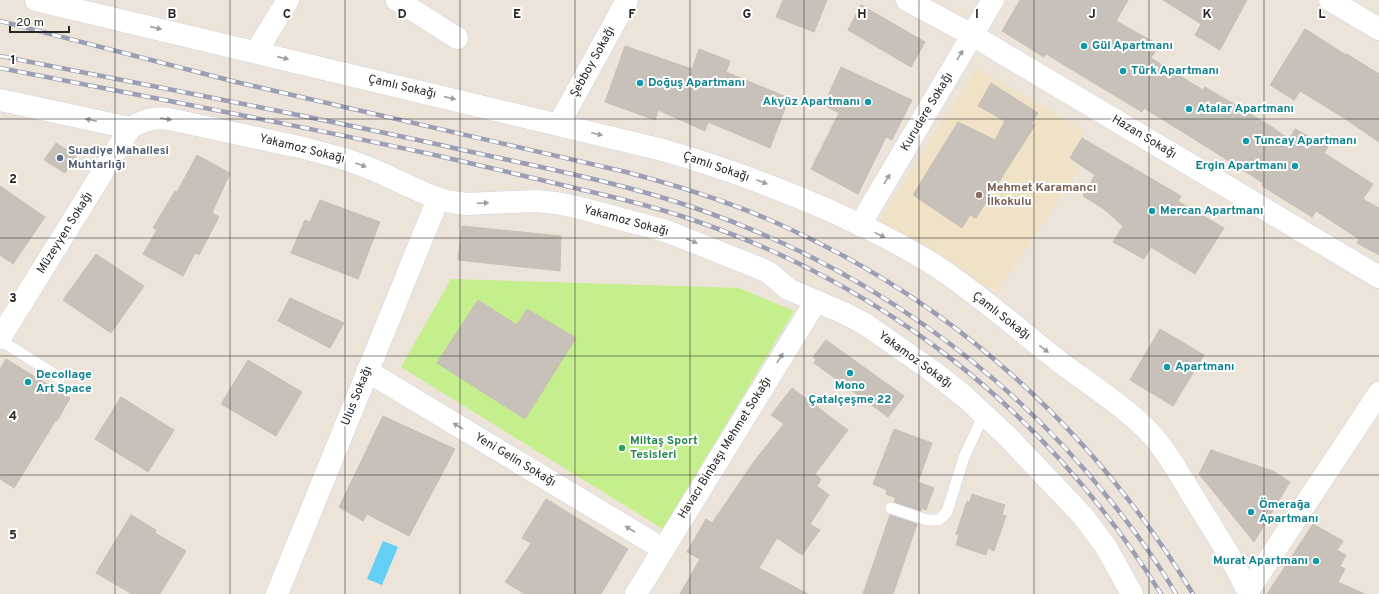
<svg xmlns="http://www.w3.org/2000/svg" width="1379" height="594" viewBox="0 0 1379 594" font-family="Overpass,sans-serif">
<style>
.education{fill:#efe2c7}
.pitch{fill:#c5ef8c}
.water{fill:#64cff5}
.building{fill:#c7c1b9;stroke:#c7c0b3}
.lines{fill:none;stroke-linecap:round;stroke-linejoin:round}
.lane-casing{stroke:#ced2e3;stroke-width:12}
.street-casing{stroke:#ced2e3;stroke-width:23}
.secondary-casing{stroke:#ced2e3;stroke-width:23}
.lane{stroke:#fff;stroke-width:11}
.street{stroke:#fff;stroke-width:22}
.secondary{stroke:#fff;stroke-width:22}
.rail-casing{stroke:#9c9fb4;stroke-width:4.5}
.rail{stroke:#fff;stroke-width:3;stroke-dasharray:9;stroke-linecap:butt}
.oneway{fill:#9e9e9e}
.grid{fill:none;stroke:#282828;stroke-width:1;stroke-opacity:0.55}
.culture-dot{fill:#0f9aa8;stroke:#fff;stroke-width:1.5}
.service-dot{fill:#5c6f8a;stroke:#fff;stroke-width:1.5}
.education-dot{fill:#8d6e63;stroke:#fff;stroke-width:1.5}
.leisure-dot{fill:#2e9e5b;stroke:#fff;stroke-width:1.5}
.labels{text-anchor:middle;dominant-baseline:central;stroke-width:4;stroke-linejoin:round;paint-order:stroke}
.culture-label{font-size:12px;font-weight:bold;fill:#0d838f;stroke:#fff;text-anchor:start}
.street-label{font-size:12px;fill:#282828;stroke:#fff}
.service-label{font-size:12px;font-weight:bold;fill:#4e5e75;stroke:#fff;text-anchor:start}
.education-label{font-size:12px;font-weight:bold;fill:#785e54;stroke:#fff;text-anchor:start}
.leisure-label{font-size:12px;font-weight:bold;fill:#27864d;stroke:#fff;text-anchor:start}
.grid-label{font-size:13px;text-anchor:middle;font-weight:bold;fill:#282828;stroke:#fff;stroke-width:4;stroke-linejoin:round;paint-order:stroke}
</style>
<rect width="100%" height="100%" fill="#ece4d9"/>
<!-- education -->
<path class="education" d="M977 68 1085 132 1067 160 1080 168 996 293 878 222Z"/>
<!-- pitch -->
<path class="pitch" d="M451 279 739 288 794 311 663 529 401 367Z"/>
<!-- water -->
<path class="water" d="M383 541 398 547 382 585 367 579Z"/>
<!-- building -->
<g class="building">
<path d="M783 0H827L814 32 776 17Z"/>
<path d="M1020 0H1128L1116 21 1159 45 1151 58 1203 90 1205 87 1269 125 1289 139 1295 129 1328 147 1324 153 1373 184 1363 199 1379 208V255L1357 243 1359 239 1316 211 1312 217 1262 186 1263 183 1210 149 1144 108 1142 112 1046 54 1044 57 1002 31Z"/>
<path d="M1163 0H1247L1220 50 1195 35 1201 24Z"/>
<path d="M861 5 925 42 911 67 848 30Z"/>
<path d="M1305 29 1346 55 1347 54 1379 74V142L1344 118 1300 91 1294 100 1270 85Z"/>
<path d="M625 46 692 69 699 49 730 61 726 72 789 98 770 148 708 122 705 131 658 110 655 120 605 102Z"/>
<path d="M841 67 912 100 892 140 886 137 858 194 811 169 839 113 824 105Z"/>
<path d="M991 83 1038 113 1031 124 1035 125 976 218 970 215 962 228 913 195 958 122 995 140 1005 121 978 106Z"/>
<path d="M1082 138 1181 196 1178 201 1224 228 1195 274 1151 247 1144 259 1113 242 1123 226 1104 209 1083 196 1095 175 1070 158Z"/>
<path d="M56 143 76 156 65 173 44 160Z"/>
<path d="M197 155 230 173 212 213 219 217 199 255 195 253 183 276 143 254 157 230 153 228 175 191 177 192Z"/>
<path d="M0 186 45 217 13 264 0 255Z"/>
<path d="M320 200 380 222 358 279 291 253 305 220 310 222Z"/>
<path d="M462 226 561 236 560 271 458 260Z"/>
<path d="M96 254 144 286 111 333 63 300Z"/>
<path d="M290 298 344 323 330 348 278 321Z"/>
<path d="M478 300 517 325 527 309 576 338 525 419 437 363Z"/>
<path d="M1160 329 1204 355 1173 406 1130 380Z"/>
<path d="M826 340 904 396 888 417 814 363 816 359 813 357Z"/>
<path d="M6 359 70 398 57 421 56 420 14 488 0 479V369Z"/>
<path d="M248 360 302 392 276 436 221 404Z"/>
<path d="M792 388 848 430 815 474 821 479 817 486 829 495 810 524 820 530 802 555 777 538 759 568 808 594H680L700 559 687 552 706 519 712 523 755 460 784 424 771 415Z"/>
<path d="M121 397 174 430 148 472 95 439Z"/>
<path d="M383 416 455 449 409 536 367 514 363 521 339 507Z"/>
<path d="M894 429 932 443 918 482 934 488 926 510 922 508 921 511 894 502 896 498 886 494 887 490 873 484Z"/>
<path d="M1211 450 1273 471 1290 482 1254 542 1199 474Z"/>
<path d="M972 494 1005 505 1002 515 1006 516 994 551 988 548 986 555 956 545 959 535 956 534 967 501 970 502Z"/>
<path d="M546 499 628 549 601 594H525L505 582 531 543 522 538Z"/>
<path d="M131 515 156 530 155 533 186 551 160 594H132L96 573Z"/>
<path d="M890 515 917 524 893 594H863Z"/>
<path d="M1313 524 1343 541 1337 550 1346 555 1340 566 1345 569 1338 582 1365 594H1267Z"/>
</g>
<g class="lines">
<!-- lane casing -->
<g class="lane-casing">
<g id="lane">
<path d="M0 340 60 378"/>
<path d="M891 508 927 520H939L947 512 964 457 984 414"/>
</g>
</g>
<!-- street casing -->
<g class="street-casing">
<g id="street">
<path d="M36 0 663 150C718 166 771 185 824 208 862 225 900 243 936 266 977 293 1017 328 1056 359 1088 384 1124 405 1152 435 1168 453 1180 475 1192 495 1212 527 1233 559 1249 594"/>
<path d="M397 0 457 38"/>
<path d="M907 0 972 35 1379 277"/>
<path d="M256 52 288 0"/>
<path d="M0 100 130 128C143 121 154 116 169 119L304 148 348 160 372 169 424 193 446 201 466 204 535 201 556 203 576 207 666 231 759 268 768 272 788 289 846 314 865 324 931 370 964 396 1007 436 1083 516 1106 547 1132 594"/>
<path d="M559 124 627 0"/>
<path d="M860 225 993 0"/>
<path d="M0 338 130 128"/>
<path d="M367 371 663 549"/>
<path d="M1248 591 1379 393"/>
<path d="M277 594 438 199"/>
<path d="M636 594 816 301"/>
</g>
</g>
<!-- secondary casing -->
<g class="secondary-casing">
<path id="secondary" d="M1330 0 1379 29"/>
</g>
<!-- lane -->
<use href="#lane" class="lane"/>
<!-- street -->
<use href="#street" class="street"/>
<!-- secondary -->
<use href="#secondary" class="secondary"/>
<!-- rail casing -->
<g class="rail-casing">
<g id="rail">
<path d="M0 21 236 82 626 172C679 186 731 202 781 225 954 302 1096 433 1193 594"/>
<path d="M0 56C145 85 291 112 436 144 523 164 614 180 698 209 860 265 1003 366 1110 500 1134 530 1157 561 1176 594"/>
<path d="M0 68C143 96 287 123 430 154 479 165 529 177 579 189 613 197 648 205 681 216 884 282 1049 413 1161 594"/>
</g>
</g>
<!-- rail -->
<use href="#rail" class="rail"/>
</g>
<!-- one-way arrows -->
<defs><path id="oneway-solid" d="M-6-.8H1V-3.2L6.5 0L1 3.2V.8H-6Z"/></defs>
<g class="oneway">
<use href="#oneway-solid" transform="translate(156 28) rotate(13)"/>
<use href="#oneway-solid" transform="translate(960 55) rotate(-59)"/>
<use href="#oneway-solid" transform="translate(283 58) rotate(13)"/>
<use href="#oneway-solid" transform="translate(450 98) rotate(13)"/>
<use href="#oneway-solid" transform="translate(166 119) rotate(8)"/>
<use href="#oneway-solid" transform="translate(91 120) rotate(-168)"/>
<use href="#oneway-solid" transform="translate(597 134) rotate(14)"/>
<use href="#oneway-solid" transform="translate(361 165) rotate(20)"/>
<use href="#oneway-solid" transform="translate(887 179) rotate(-59)"/>
<use href="#oneway-solid" transform="translate(762 182) rotate(21)"/>
<use href="#oneway-solid" transform="translate(483 203) rotate(-2)"/>
<use href="#oneway-solid" transform="translate(880 235) rotate(26)"/>
<use href="#oneway-solid" transform="translate(692 241) rotate(22)"/>
<use href="#oneway-solid" transform="translate(1044 349) rotate(38)"/>
<use href="#oneway-solid" transform="translate(780 358) rotate(-58)"/>
<use href="#oneway-solid" transform="translate(458 426) rotate(-149)"/>
<use href="#oneway-solid" transform="translate(630 529) rotate(-149)"/>
</g>
<!-- grid -->
<path class="grid" d="M115 0V594M230 0V594M345 0V594M460 0V594M575 0V594M690 0V594M804 0V594M919 0V594M1034 0V594M1149 0V594M1264 0V594M0 119H1379M0 238H1379M0 356H1379M0 475H1379"/>
<!-- markers -->
<g class="culture-dot">
<circle cx="1084" cy="46" r="4"/>
<circle cx="1123" cy="71" r="4"/>
<circle cx="640" cy="83" r="4"/>
<circle cx="868" cy="102" r="4"/>
<circle cx="1189" cy="109" r="4"/>
<circle cx="1246" cy="141" r="4"/>
<circle cx="1295" cy="166" r="4"/>
<circle cx="1152" cy="211" r="4"/>
<circle cx="1167" cy="367" r="4"/>
<circle cx="850" cy="373" r="4"/>
<circle cx="28" cy="382" r="4"/>
<circle cx="1251" cy="512" r="4"/>
<circle cx="1316" cy="561" r="4"/>
</g>
<circle class="service-dot" cx="60" cy="158" r="4"/>
<circle class="education-dot" cx="979" cy="195" r="4"/>
<circle class="leisure-dot" cx="622" cy="448" r="4"/>
<g class="labels">
<!-- culture labels -->
<g class="culture-label">
<text x="1092" y="46">Gül Apartmanı</text>
<text x="1131" y="71">Türk Apartmanı</text>
<text x="648" y="83">Doğuş Apartmanı</text>
<text x="860" y="102" text-anchor="end">Akyüz Apartmanı</text>
<text x="1197" y="109">Atalar Apartmanı</text>
<text x="1254" y="141">Tuncay Apartmanı</text>
<text x="1287" y="166" text-anchor="end">Ergin Apartmanı</text>
<text x="1160" y="211">Mercan Apartmanı</text>
<text x="1175" y="367">Apartmanı</text>
<text x="36" y="375">Decollage<tspan x="36" dy="14">Art Space</tspan></text>
<text x="850" y="386" text-anchor="middle">Mono<tspan x="850" dy="14">Çatalçeşme 22</tspan></text>
<text x="1259" y="505">Ömerağa<tspan x="1259" dy="14">Apartmanı</tspan></text>
<text x="1308" y="561" text-anchor="end">Murat Apartmanı</text>
</g>
<!-- street labels -->
<g class="street-label">
<text transform="translate(593 62) rotate(-61)">Şebboy Sokağı</text>
<text transform="translate(402 87) rotate(13)">Çamlı Sokağı</text>
<text transform="translate(927 112) rotate(-59)">Kurudere Sokağı</text>
<text transform="translate(1144 137) rotate(31)">Hazan Sokağı</text>
<text transform="translate(302 149) rotate(14)">Yakamoz Sokağı</text>
<text transform="translate(716 167) rotate(19)">Çamlı Sokağı</text>
<text transform="translate(626 221) rotate(15)">Yakamoz Sokağı</text>
<text transform="translate(65 233) rotate(-58)">Müzeyyen Sokağı</text>
<text transform="translate(1001 316) rotate(38)">Çamlı Sokağı</text>
<text transform="translate(915 360) rotate(36)">Yakamoz Sokağı</text>
<text transform="translate(357 396) rotate(-68)">Ulus Sokağı</text>
<text transform="translate(725 448) rotate(-58)">Havacı Binbaşı Mehmet Sokağı</text>
<text transform="translate(515 460) rotate(31)">Yeni Gelin Sokağı</text>
</g>
<!-- service labels -->
<g class="service-label">
<text x="68" y="151">Suadiye Mahallesi<tspan x="68" dy="14">Muhtarlığı</tspan></text>
</g>
<!-- education labels -->
<g class="education-label">
<text x="987" y="188">Mehmet Karamancı<tspan x="987" dy="14">İlkokulu</tspan></text>
</g>
<!-- leisure labels -->
<g class="leisure-label">
<text x="630" y="441">Miltaş Sport<tspan x="630" dy="14">Tesisleri</tspan></text>
</g>
</g>
<g class="grid-label">
<text x="172" y="18">B</text>
<text x="287" y="18">C</text>
<text x="402" y="18">D</text>
<text x="517" y="18">E</text>
<text x="632" y="18">F</text>
<text x="747" y="18">G</text>
<text x="862" y="18">H</text>
<text x="977" y="18">I</text>
<text x="1092" y="18">J</text>
<text x="1207" y="18">K</text>
<text x="1322" y="18">L</text>
<text x="13" y="64">1</text>
<text x="13" y="183">2</text>
<text x="13" y="302">3</text>
<text x="13" y="420">4</text>
<text x="13" y="539">5</text>
</g>
<!-- scale -->
<path d="M10 26v6h59v-6" fill="none" stroke="#282828" stroke-width="2"/>
<text x="16" y="26" font-size="12" fill="#282828" stroke="#ffffff" stroke-width="3" paint-order="stroke">20 m</text>
</svg>
